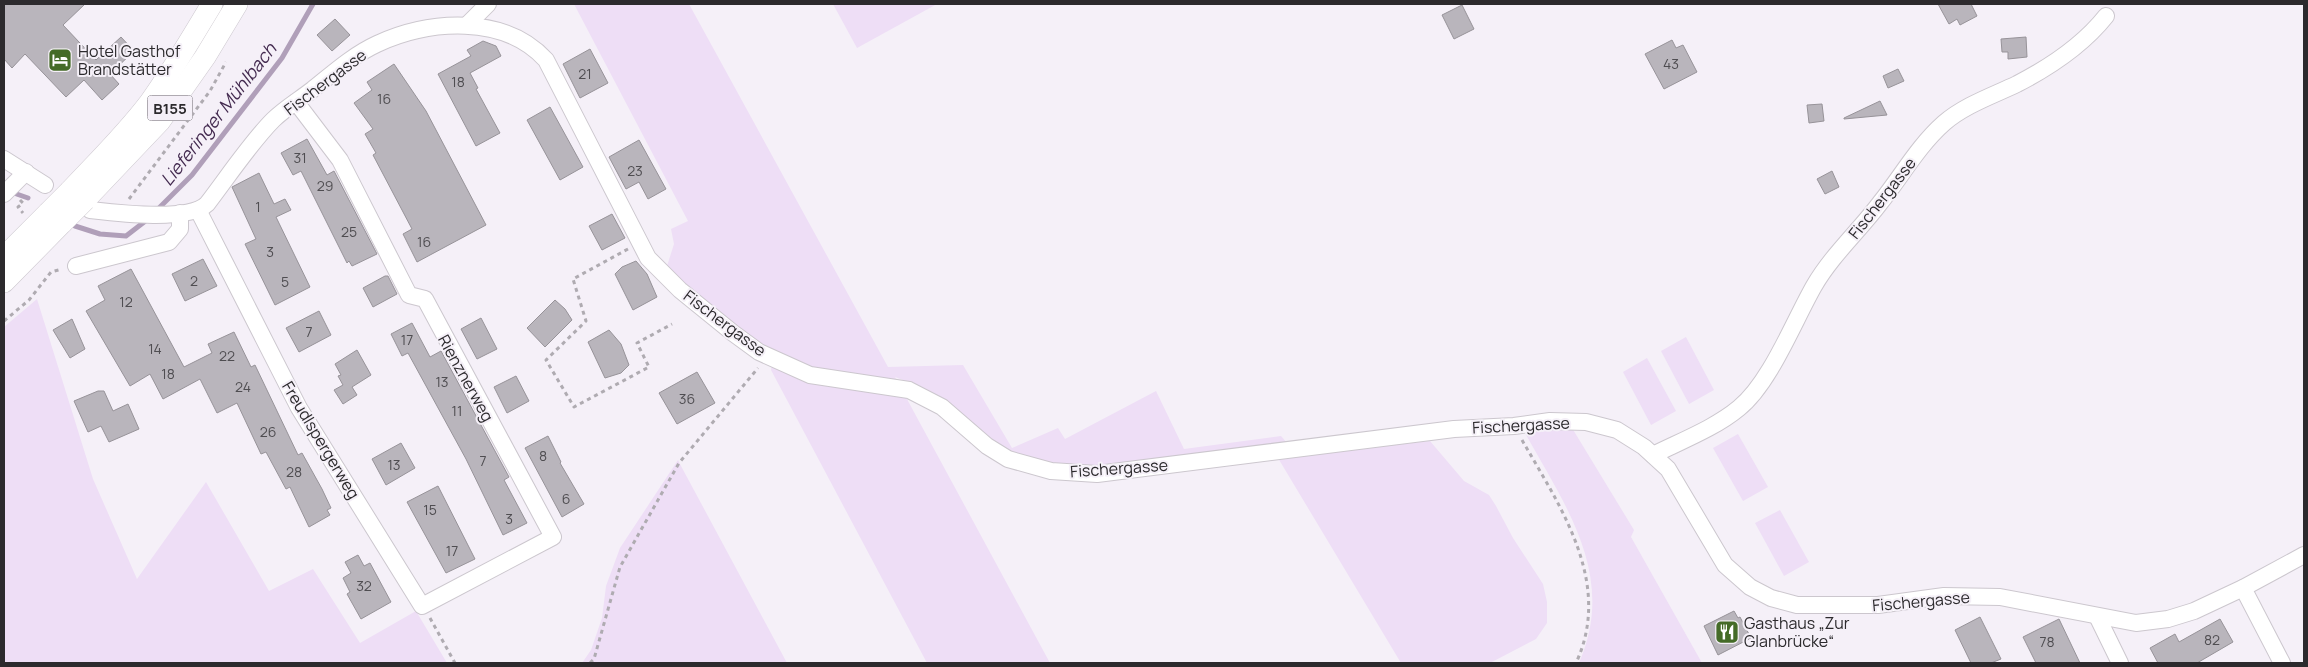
<svg xmlns="http://www.w3.org/2000/svg" width="2308" height="667" viewBox="0 0 2308 667" font-family="Manrope,sans-serif">
<style>
.green{fill:#eedef6}
.lines{fill:none;stroke-linecap:round;stroke-linejoin:round}
.stream{stroke:#b09fb9;stroke-width:5}
.building{fill:#b9b5bc;stroke:#979399}
.minor-casing{stroke:#ccc7ce;stroke-width:18}
.major-casing{stroke:#ccc7ce;stroke-width:22}
.path{stroke:#afabb1;stroke-width:3;stroke-dasharray:4 4;stroke-linecap:butt}
.minor{stroke:#fff;stroke-width:16}
.major{stroke:#fff;stroke-width:21}
.major-bridge-casing{stroke:#ccc7ce;stroke-width:22;stroke-linecap:butt}
.major-bridge{stroke:#fff;stroke-width:21}
.labels{text-anchor:middle;dominant-baseline:central;stroke-width:4;stroke-linejoin:round;paint-order:stroke}
.number-label{font-size:14px;fill:#4f4d51}
.shield{fill:#f5f0f8;stroke:#68656a;stroke-width:1}
.shield-label{font-size:15px;font-weight:bold;fill:#2c2a2d}
.poi-label{font-size:16px;fill:#2c2a2d;stroke:#f5f0f8;text-anchor:start}
.street-label{font-size:16px;fill:#2c2a2d;stroke:#f5f0f8}
.water-label{font-size:18px;font-style:italic;fill:#442b50;stroke:#f5f0f8}
</style>
<rect width="100%" height="100%" fill="#f5f0f8"/>
<!-- green -->
<g class="green">
<path d="M574 4H689L888 367 963 365 1012 448 1058 428 1065 439 1156 391 1184 449 1281 436 1288 444 1084 468 1056 465 1008 451 916 385 895 377 1050 663H927L771 370 773 354 698 299 667 266 674 244 671 229 688 221Z"/>
<path d="M833 4H937L857 48Z"/>
<path d="M37 299 93 479 137 579 206 482 269 591 313 569 360 643 416 611 447 663H4V327Z"/>
<path d="M1686 337 1714 390 1689 404 1661 351Z"/>
<path d="M1647 358 1676 411 1651 425 1623 372Z"/>
<path d="M1572 428 1634 530 1631 537 1702 663H1579C1617 576 1566 507 1525 433Z"/>
<path d="M1738 434 1768 487 1743 501 1713 448Z"/>
<path d="M1430 441 1464 481 1489 495 1496 506 1513 538 1543 584 1547 602V623L1536 639 1490 663H1401L1278 458Z"/>
<path d="M678 460 681 466 787 663H582L591 650 602 618 606 586 620 548Z"/>
<path d="M1780 510 1809 562 1784 576 1755 523Z"/>
</g>
<g class="lines">
<!-- stream -->
<g class="stream">
<path d="M11 192 28 198"/>
<path d="M156 211 192 175 282 58 313 4"/>
<path d="M75 226 100 234 126 236 148 219"/>
</g>
</g>
<!-- building -->
<g class="building">
<path d="M4 4H85L63 25 96 60 121 37 134 51 110 74 119 84 102 100 84 80 66 97 25 54 12 68 4 59Z"/>
<path d="M1938 4H1971L1977 16 1960 25 1957 19 1949 24Z"/>
<path d="M1462 5 1474 29 1454 39 1442 15Z"/>
<path d="M335 19 350 35 332 51 317 35Z"/>
<path d="M2026 37 2027 57 2008 59V52H2002L2001 39Z"/>
<path d="M1672 40 1676 48 1683 45 1697 72 1664 89 1645 54Z"/>
<path d="M483 41 496 46 501 56 470 73 478 88 476 89 500 133 476 146 438 74 471 56 467 50Z"/>
<path d="M590 49 608 83 580 98 563 64Z"/>
<path d="M394 64 426 111 486 225 417 262 403 234 412 229 373 155 376 153 365 134 373 129 354 103 372 90 367 82Z"/>
<path d="M1898 69 1904 81 1888 88 1883 76Z"/>
<path d="M1880 101 1887 115 1844 119V118Z"/>
<path d="M1822 104 1824 121 1809 123 1807 105Z"/>
<path d="M550 107 583 167 560 180 527 120Z"/>
<path d="M307 139 327 175 334 171 377 254 352 266 349 261 347 263 301 171 293 175 281 153Z"/>
<path d="M639 140 666 189 648 199 639 182 626 189 609 157Z"/>
<path d="M1832 171 1839 187 1825 194 1817 179Z"/>
<path d="M259 173 274 204 285 199 291 210 276 217 310 287 275 305 245 244 256 239 232 187Z"/>
<path d="M612 214 625 238 602 250 589 226Z"/>
<path d="M203 259 217 286 185 301 172 274Z"/>
<path d="M636 261 647 274 657 297 633 310 615 274 622 267Z"/>
<path d="M131 269 184 367 212 353 208 344 234 332 251 367 255 365 298 455 302 453 322 489 331 508 327 510 330 515 309 527 290 487 286 489 266 452 261 454 237 403 217 413 200 379 163 399 150 374 130 386 86 311 105 300 98 286Z"/>
<path d="M385 276H388L397 294 373 307 363 288Z"/>
<path d="M555 300 565 309 572 320 545 347 527 328Z"/>
<path d="M319 311 331 335 299 352 286 328Z"/>
<path d="M481 318 497 349 477 359 461 329Z"/>
<path d="M72 319 85 349 70 358 53 330Z"/>
<path d="M412 323 430 357 441 351 509 477 504 480 527 523 503 535 466 459 408 353 402 356 391 334Z"/>
<path d="M609 330 621 344 629 365 621 373 605 378 588 342Z"/>
<path d="M357 350 371 375 352 387 357 395 343 404 334 390 343 385 338 376 341 375 335 364Z"/>
<path d="M697 372 715 403 677 424 659 393Z"/>
<path d="M516 376 529 401 507 413 494 387Z"/>
<path d="M98 391H104L113 411 128 404 139 429 109 442 101 426 88 432 74 401Z"/>
<path d="M548 436 561 462 560 463 584 504 562 517 525 448Z"/>
<path d="M401 443 415 468 386 485 372 459Z"/>
<path d="M438 486 475 559 446 573 407 502Z"/>
<path d="M358 555 364 566 370 563 391 602 361 619 347 594 350 592 343 578 351 573 345 562Z"/>
<path d="M1734 611 1738 618 1740 617 1751 638 1718 655 1704 626Z"/>
<path d="M1980 617 2001 659 1991 663H1971L1955 630Z"/>
<path d="M2059 619 2080 663H2036L2023 637Z"/>
<path d="M2220 619 2233 642 2197 663H2158L2150 648 2175 634 2179 642Z"/>
</g>
<g class="lines">
<!-- minor casing -->
<g class="minor-casing">
<g id="minor">
<path d="M467 25 488 4"/>
<path d="M4 159 45 185"/>
<path d="M4 194 26 172"/>
<path d="M90 210C116 213 188 222 207 204 227 178 251 142 273 120 284 109 299 100 312 90 332 74 353 55 377 44 429 20 504 14 546 60L648 258 680 290 733 333 759 352 810 375 909 390 942 407 987 446 1008 459 1051 471 1097 474 1454 429 1514 426 1550 421 1586 422 1617 430 1644 447 1668 469 1725 565 1750 587 1771 598 1797 605H1878L1944 596 2000 597 2136 623 2168 619 2194 611 2243 588 2304 555"/>
<path d="M198 210 299 408 422 606 553 537 425 299 409 295 340 160 296 102"/>
<path d="M76 266 169 242 180 229V213"/>
<path d="M1653 455C1681 441 1715 428 1739 408 1770 383 1794 321 1814 286 1832 255 1859 231 1880 203 1901 177 1918 146 1944 123 1965 105 1992 96 2017 84 2050 67 2083 45 2106 16"/>
<path d="M2243 588 2282 663"/>
<path d="M2097 616 2120 663"/>
</g>
</g>
<!-- major casing -->
<g class="major-casing">
<g id="major">
<path d="M70 191C97 162 126 134 150 102 173 70 192 37 212 4"/>
<path d="M85 200 160 121 205 57 237 4"/>
<path d="M4 257 48 213"/>
<path d="M4 282 62 223"/>
</g>
</g>
<!-- path -->
<g class="path">
<path d="M129 199 210 91 226 62"/>
<path d="M20 200 23 203 18 207 23 213"/>
<path d="M628 249 573 279 586 321 546 360 574 407 649 367 637 343 672 324"/>
<path d="M4 321 29 300 51 272 62 269"/>
<path d="M1522 440C1561 508 1613 583 1576 663"/>
<path d="M430 618 455 663"/>
<path d="M590 663 594 659 620 567 679 463 758 368"/>
</g>
<!-- minor -->
<use href="#minor" class="minor"/>
<!-- major -->
<use href="#major" class="major"/>
<!-- major-bridge casing -->
<g class="major-bridge-casing">
<g id="major-bridge">
<path d="M48 213 70 191"/>
<path d="M62 223 85 200"/>
</g>
</g>
<!-- major-bridge -->
<use href="#major-bridge" class="major-bridge"/>
</g>
<!-- icons -->
<defs>
<g id="hotel-square" transform="scale(1.25)"><rect x="-9" y="-9" width="18" height="18" rx="4" fill="#446b27" stroke="#f5f0f8"/><path d="M-6-4.5h1.5V1H6V5H4.5V3h-9V5H-6ZM-4 0a1.8 1.8 0 1 1 3.6 0ZM.5 0V-2.5h3Q6-2.5 6 0Z" fill="#fff"/></g>
<g id="restaurant-square" transform="scale(1.25)"><rect x="-9" y="-9" width="18" height="18" rx="4" fill="#446b27" stroke="#f5f0f8"/><path d="M-5-6h1v4h1v-4h1v4h1v-4h1v5L-1.5 .5V6h-2V.5L-5-1ZM5-6V6H3V1.5H1.5Q1.5-4 5-6Z" fill="#fff"/></g>
</defs>
<g fill-rule="evenodd">
<use href="#hotel-square" x="60" y="60"/>
<use href="#restaurant-square" x="1727" y="632"/>
</g>
<g class="labels">
<!-- number labels -->
<g class="number-label">
<text x="1671" y="63">43</text>
<text x="585" y="73">21</text>
<text x="458" y="81">18</text>
<text x="384" y="98">16</text>
<text x="300" y="157">31</text>
<text x="635" y="170">23</text>
<text x="325" y="185">29</text>
<text x="258" y="206">1</text>
<text x="349" y="231">25</text>
<text x="424" y="241">16</text>
<text x="270" y="251">3</text>
<text x="194" y="280">2</text>
<text x="285" y="281">5</text>
<text x="126" y="301">12</text>
<text x="309" y="331">7</text>
<text x="407" y="339">17</text>
<text x="155" y="348">14</text>
<text x="227" y="355">22</text>
<text x="168" y="373">18</text>
<text x="442" y="381">13</text>
<text x="243" y="386">24</text>
<text x="687" y="398">36</text>
<text x="457" y="410">11</text>
<text x="268" y="431">26</text>
<text x="543" y="455">8</text>
<text x="483" y="460">7</text>
<text x="394" y="464">13</text>
<text x="294" y="471">28</text>
<text x="566" y="498">6</text>
<text x="430" y="509">15</text>
<text x="509" y="518">3</text>
<text x="452" y="550">17</text>
<text x="364" y="585">32</text>
<text x="2212" y="639">82</text>
<text x="2047" y="641">78</text>
</g>
<!-- shield labels -->
<rect class="shield" x="147.5" y="95.5" width="45" height="25" rx="4"/>
<g class="shield-label">
<text x="170" y="108">B155</text>
</g>
<!-- poi labels -->
<g class="poi-label">
<text x="78" y="51">Hotel Gasthof<tspan x="78" dy="18">Brandstätter</tspan></text>
<text x="1744" y="623">Gasthaus „Zur<tspan x="1744" dy="18">Glanbrücke“</tspan></text>
</g>
<!-- street labels -->
<g class="street-label">
<text transform="translate(325 82) rotate(-37)">Fischergasse</text>
<text transform="translate(1882 198) rotate(-52)">Fischergasse</text>
<text transform="translate(725 323) rotate(37)">Fischergasse</text>
<text transform="translate(466 378) rotate(61)">Rienznerweg</text>
<text transform="translate(1521 425) rotate(-3)">Fischergasse</text>
<text transform="translate(321 440) rotate(59)">Freudlspergerweg</text>
<text transform="translate(1119 468) rotate(-4)">Fischergasse</text>
<text transform="translate(1921 601) rotate(-5)">Fischergasse</text>
</g>
<!-- water labels -->
<g class="water-label">
<text transform="translate(218 114) rotate(-52)">Lieferinger Mühlbach</text>
</g>
</g>
<!-- border -->
<rect width="2308" height="667" fill="none" stroke="#2c2a2d" stroke-width="10"/>
</svg>
